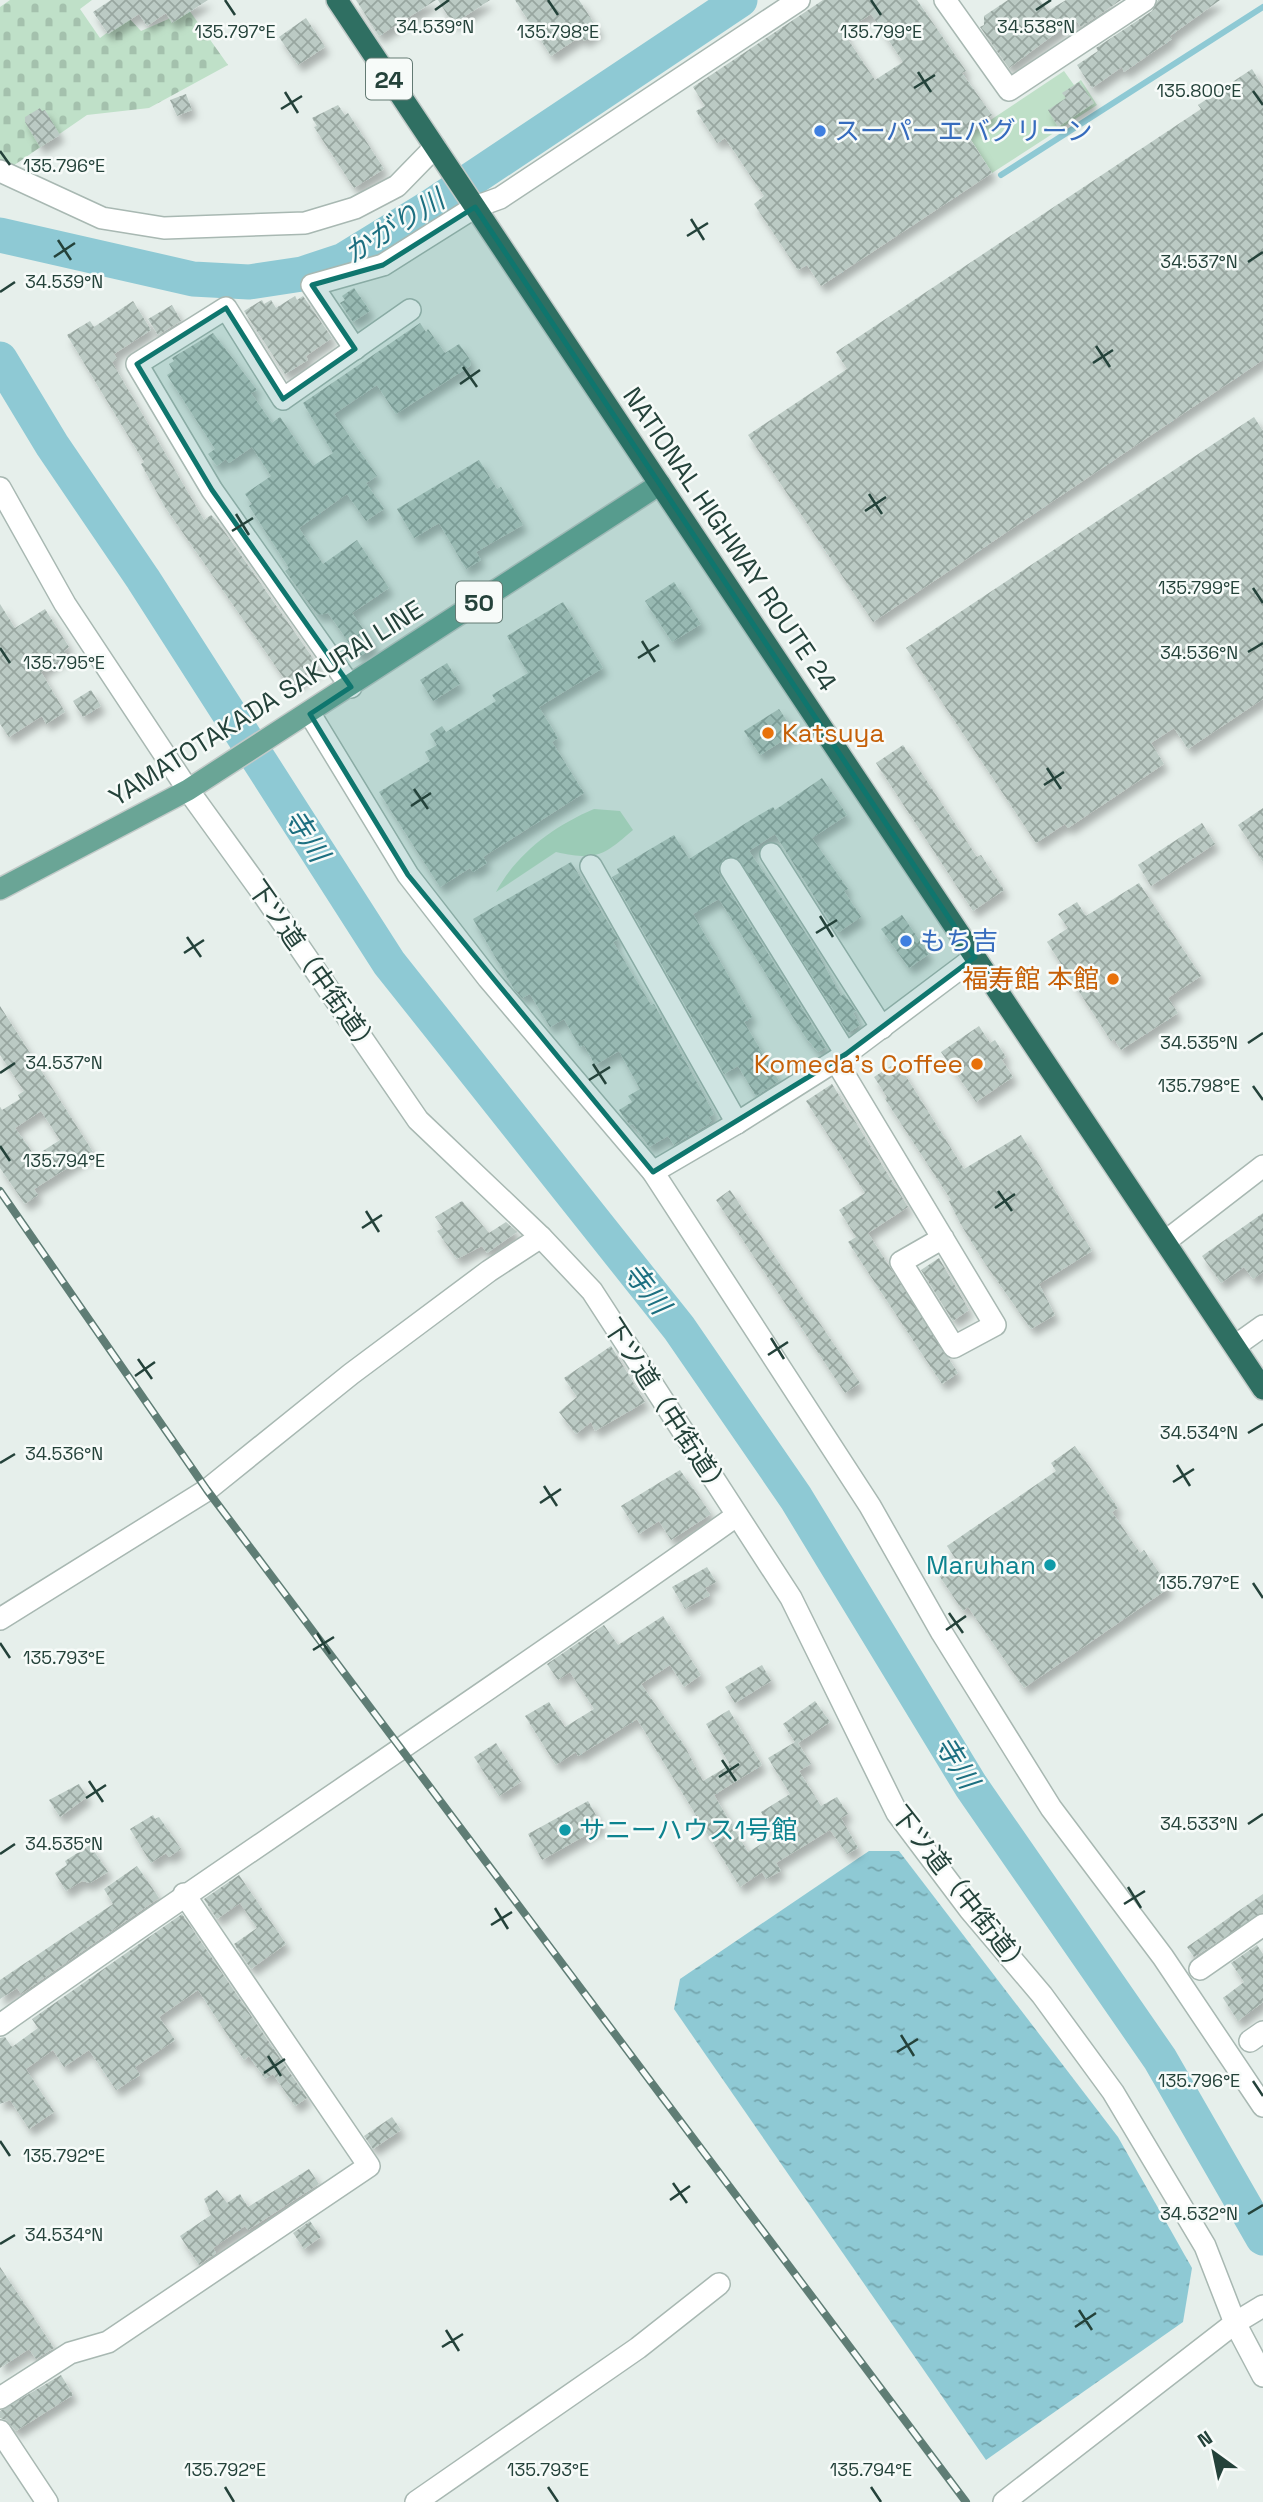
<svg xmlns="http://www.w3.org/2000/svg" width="1263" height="2502" viewBox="0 0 1263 2502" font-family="'Space Grotesk','Noto Sans JP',sans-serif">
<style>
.cemetery{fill:url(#cemetery-stones)}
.park{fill:#bfe0c8}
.water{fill:url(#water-ripples)}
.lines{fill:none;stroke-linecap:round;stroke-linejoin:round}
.stream{stroke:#8ec9d4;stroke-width:6}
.river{stroke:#8ec9d4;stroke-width:35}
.building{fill:url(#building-cross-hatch);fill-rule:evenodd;filter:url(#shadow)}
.minor-casing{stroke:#a8b8b2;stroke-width:24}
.major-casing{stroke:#c2cac8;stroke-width:24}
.highway-casing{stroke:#c2cac8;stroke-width:24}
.minor{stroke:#fff;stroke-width:21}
.major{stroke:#6aa596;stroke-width:21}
.highway{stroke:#2f6f62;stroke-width:21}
.rail-casing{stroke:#5f7d75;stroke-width:8}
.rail{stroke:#f7fbf9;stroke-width:5;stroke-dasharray:16;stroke-linecap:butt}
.marked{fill:#0f766e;fill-opacity:0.2;stroke:#0f766e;stroke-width:5;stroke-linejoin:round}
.ticks{fill:none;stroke:#24423a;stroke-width:2.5}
.shop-dot{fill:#3f7fe0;stroke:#f7fbf9;stroke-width:2.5}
.food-dot{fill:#e8710a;stroke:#f7fbf9;stroke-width:2.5}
.culture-dot{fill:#0f9aa8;stroke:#f7fbf9;stroke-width:2.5}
.labels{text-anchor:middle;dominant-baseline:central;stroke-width:5;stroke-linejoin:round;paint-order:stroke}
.shield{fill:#f7fbf9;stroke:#637a73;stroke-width:2}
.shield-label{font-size:24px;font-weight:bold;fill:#24423a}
.shop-label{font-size:26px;fill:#366cbe;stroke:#f7fbf9;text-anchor:start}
.street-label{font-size:26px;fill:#24423a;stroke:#f7fbf9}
.food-label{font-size:26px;fill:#c56008;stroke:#f7fbf9;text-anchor:end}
.culture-label{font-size:26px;fill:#0d838f;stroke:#f7fbf9;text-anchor:end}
.water-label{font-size:28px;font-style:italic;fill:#1c6f80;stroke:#f7fbf9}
.ticks-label{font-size:18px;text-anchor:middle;fill:#24423a;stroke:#f7fbf9;stroke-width:5;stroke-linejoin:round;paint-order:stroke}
</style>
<defs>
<pattern id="cemetery-stones" width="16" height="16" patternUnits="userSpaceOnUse" patternTransform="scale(1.75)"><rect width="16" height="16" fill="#bfe0c8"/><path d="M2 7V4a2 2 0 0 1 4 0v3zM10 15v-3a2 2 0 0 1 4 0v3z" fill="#a4c1ad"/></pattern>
<pattern id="water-ripples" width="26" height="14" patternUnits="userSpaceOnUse" patternTransform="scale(1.75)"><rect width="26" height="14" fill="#8ec9d4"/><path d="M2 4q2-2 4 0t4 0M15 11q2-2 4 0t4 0" fill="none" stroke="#74a5ad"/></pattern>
<pattern id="building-cross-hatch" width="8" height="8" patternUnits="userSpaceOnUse" patternTransform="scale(1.75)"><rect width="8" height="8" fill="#bbcac4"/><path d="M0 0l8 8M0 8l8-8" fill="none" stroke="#98a6a0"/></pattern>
<filter id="shadow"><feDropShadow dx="4.5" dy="7" stdDeviation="3.5" flood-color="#0004"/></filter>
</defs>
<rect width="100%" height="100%" fill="#e6efeb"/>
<!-- cemetery -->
<path class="cemetery" d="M10 0H92L80 9 100 38 128 17 141 31 189 10 228 65 149 108 87 115 10 168 0 163V7Z"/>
<!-- park -->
<g class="park">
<path d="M1064 71 1074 85 1081 80 1097 105 992 173 968 135Z"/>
<path d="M594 809 620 811 633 830C603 856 596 861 556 852L496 892C517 853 554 826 594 809Z"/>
</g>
<!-- water -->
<path class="water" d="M869 1851H899L1118 2137 1192 2268 1183 2322 986 2460 674 2009 680 1979Z"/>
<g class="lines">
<!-- stream -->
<path class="stream" d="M1001 175 1263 7"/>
<!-- river -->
<g class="river">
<path d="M0 235 193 279 249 282 302 274 344 260 427 209 740 0"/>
<path d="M0 359 52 445 143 579 389 963 679 1328 796 1498 971 1786 1160 2059 1263 2238"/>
</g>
</g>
<!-- building -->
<g class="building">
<path d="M111 0H208L172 23 166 13 147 26 139 14 108 34 93 12Z"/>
<path d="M356 0H436L379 36Z"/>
<path d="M438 0H490L453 24Z"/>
<path d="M515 0H579L599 31 584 41 581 36 551 56Z"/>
<path d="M823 0H917L966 71 962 73 992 115 966 133 992 173 821 286 807 265 798 270 754 204 764 196 725 138 717 143 696 111 705 106 693 87ZM871 14 903 62 875 80 843 32Z"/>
<path d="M1008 0H1040L1048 11 1066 0H1121L1081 27 1075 19 1009 68 980 27 984 25V16Z"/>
<path d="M1158 0H1220L1170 36 1172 39 1124 72 1122 67 1092 88 1077 65 1098 51 1096 48 1152 11Z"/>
<path d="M306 18 325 47 298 65 279 37Z"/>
<path d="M1252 69 1263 87V360L873 622 748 435 847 369 836 352 1201 109 1198 105Z"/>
<path d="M1079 82 1094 103 1058 127 1048 110 1066 98 1062 93Z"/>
<path d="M186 94 192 110 177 116 170 100Z"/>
<path d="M338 105 345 115 348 113 384 169 354 188 314 127 317 126 312 118Z"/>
<path d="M40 108 42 111 45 110 60 135 40 147 25 122V117Z"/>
<path d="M354 288 370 311 353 322 340 303 345 300 342 296Z"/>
<path d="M295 296 297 300 303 296 332 338 306 356 308 360 285 374 244 311 262 300 264 304 271 300 276 308Z"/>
<path d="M133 301 151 330 114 354 117 359 112 362 204 520 211 515 217 521 319 667 290 687 165 507 141 464 144 462 67 335 90 321 94 327Z"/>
<path d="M172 305 181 321 158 335 148 319Z"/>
<path d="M420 323 426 332 428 329 445 353 459 344 471 361 470 366 396 414 377 385 334 414 377 476 366 483 384 509 366 521 347 494 299 528 323 564 357 540 389 588 352 613 375 646 359 657 328 613 318 615 285 571 289 568 249 506 252 504 245 494 271 476 252 447 229 463 226 459 217 466 208 454 215 449 167 375 173 371 169 364 174 361 172 358 213 333 257 390 251 393 272 423 280 417 313 466 333 453 303 403Z"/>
<path d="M1254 417 1263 431V699L1188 749 1174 728 1151 743 1164 764 1068 828 1065 824 1036 843 906 648Z"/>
<path d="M479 460 497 489 501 487 523 525 476 552 481 560 466 569 439 523 414 538 397 509Z"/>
<path d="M674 582 701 624 672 642 645 601Z"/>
<path d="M563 602 603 668 539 707 558 738 552 742 584 793 483 857 487 863 473 872 470 868 440 887 379 792 430 761 425 752 437 745 430 734 442 726 446 732 496 701 492 695 528 673 507 636Z"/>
<path d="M0 604 15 628 45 609 69 647 64 651 66 655 41 672 65 712 46 724 42 716 9 737 0 724Z"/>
<path d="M447 663 460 684 433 701 420 680Z"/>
<path d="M91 690 101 706 83 717 73 701Z"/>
<path d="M779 709 795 733 760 755 744 731Z"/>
<path d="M903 745 977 857 981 855 1004 890 973 911 876 763Z"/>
<path d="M822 778 847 815 812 838 848 889 844 891 861 917 839 932 834 928 775 834 749 851 811 941 841 996 844 994 856 1011 853 1013 860 1025 848 1033 738 858H724L718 869 720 876 826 1047 818 1052 806 1038 719 899 693 914 752 1017 744 1022 779 1081 756 1096 738 1066 724 1074 612 877 619 873 617 869 674 835 689 859 754 818 773 807 775 810Z"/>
<path d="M1263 808V862L1238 825Z"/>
<path d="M1202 823 1215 844 1151 886 1138 865Z"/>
<path d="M571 862 618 939 613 942 651 1005 654 1004 714 1114 709 1117 712 1122 674 1145 668 1136 649 1147 633 1124 630 1125 623 1116 619 1110 632 1102 628 1096 640 1089 619 1051 595 1065 584 1045 580 1047 564 1019 550 1027 530 994 522 998 514 989 473 919Z"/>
<path d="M1139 883 1201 976 1168 998 1178 1013 1121 1050 1114 1039 1111 1041 1047 942 1068 928 1058 914 1077 902 1086 916Z"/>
<path d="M902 915 929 954 909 968 881 929Z"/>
<path d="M0 1006 93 1152 34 1189 38 1195 25 1204 0 1168V1107L2 1110 20 1099 18 1095 24 1091 0 1055ZM41 1111 60 1140 35 1156 15 1128Z"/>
<path d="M979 1026 990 1043 995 1040 1006 1057 1002 1060 1013 1077 976 1102 941 1052Z"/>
<path d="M897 1062 964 1169 1021 1135 1092 1251 1039 1284 1055 1315 1031 1329 984 1262 960 1223 949 1201 951 1200 885 1099 887 1097 874 1077Z"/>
<path d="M832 1084 908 1207 868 1233 958 1373 942 1384 848 1242 856 1237 839 1210 865 1193 806 1101Z"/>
<path d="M730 1190 860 1383 845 1393 716 1200Z"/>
<path d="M462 1201 489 1233 506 1222 517 1232 487 1253 482 1246 457 1259 437 1231 443 1228 435 1217Z"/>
<path d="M1263 1213V1272L1253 1279 1244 1267 1221 1283 1202 1256Z"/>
<path d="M939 1258 969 1310 953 1321 921 1270Z"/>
<path d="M611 1346 645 1402 595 1431 591 1422 576 1434 559 1412 577 1397 564 1378Z"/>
<path d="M1075 1446 1118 1508 1112 1512 1140 1553 1144 1550 1169 1588 1024 1688 968 1607 963 1611 936 1571 955 1558 947 1546 1056 1471 1051 1463Z"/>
<path d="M680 1470 711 1514 671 1540 659 1521 639 1534 621 1506Z"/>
<path d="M707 1567 716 1582 705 1588 710 1595 685 1609 672 1587Z"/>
<path d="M663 1616 701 1675 684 1687 670 1665 641 1684 684 1745 703 1781 730 1765 706 1724 729 1710 762 1765 714 1795 748 1852 775 1836 761 1812 790 1794 768 1758 795 1742 783 1724 815 1701 830 1722 798 1743 811 1764 799 1771 821 1806 837 1797 848 1814 841 1818 858 1848 847 1854 830 1830 776 1863 781 1871 766 1879 762 1872 740 1887 637 1719 578 1756 576 1752 556 1765 525 1716 549 1702 565 1727 594 1709 570 1672 558 1680 547 1664 604 1625 618 1645Z"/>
<path d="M762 1665 771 1681 735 1703 725 1687Z"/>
<path d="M496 1743 521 1782 499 1796 474 1757Z"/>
<path d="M79 1784 87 1797 60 1817 49 1800Z"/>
<path d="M588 1801 602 1826 542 1860 528 1834Z"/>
<path d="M153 1815 155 1819 159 1817 181 1849 169 1857 166 1853 151 1863 130 1829Z"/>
<path d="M90 1845 108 1872 90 1883 82 1881 66 1891 55 1873 67 1865 65 1861Z"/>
<path d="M137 1866 159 1898 21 1994 17 1988 0 1999V1980L113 1904 104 1889Z"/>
<path d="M239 1875 286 1944 251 1969 234 1944 257 1928 240 1903 217 1919 204 1899Z"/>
<path d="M1263 1894V1912L1194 1957 1187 1947Z"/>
<path d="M182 1914 307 2098 295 2106 273 2074 265 2079 249 2056 244 2060 198 1990 159 2017 175 2040 135 2067 140 2075 116 2090 89 2050 64 2067 53 2050 26 2069 54 2112 29 2129 10 2100 0 2104V2038L5 2037 12 2047 38 2028 32 2019Z"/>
<path d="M1257 1945 1263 1954V2002L1238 2021 1223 1998 1244 1982 1231 1963Z"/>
<path d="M392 2117 401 2130 373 2149 364 2136Z"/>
<path d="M309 2169 319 2184 248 2230 245 2226 213 2248 216 2253 199 2265 180 2236 211 2215 204 2199 217 2190 227 2203 240 2194 248 2207Z"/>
<path d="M310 2221 321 2237 304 2249 293 2233Z"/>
<path d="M0 2267 54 2348 36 2359 29 2349 0 2368Z"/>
<path d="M61 2375 73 2395 16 2431 6 2420 0 2418V2411Z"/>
</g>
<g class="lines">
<!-- minor casing -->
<g class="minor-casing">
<g id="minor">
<path d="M945 0 1009 90 1145 0"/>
<path d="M0 171 102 218 164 228 305 223 355 208 397 186 435 147"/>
<path d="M355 349 312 285 383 265 475 207 500 198 799 0"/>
<path d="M0 488 65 604 188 790 261 891 418 1120 541 1237 592 1291 791 1598 897 1813 970 1910 1042 1995 1113 2092 1205 2246 1235 2323 1263 2376"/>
<path d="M351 687 212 490 137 364 226 308 283 399 410 310"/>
<path d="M310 714 408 875 488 978 653 1172 870 1506 942 1633 1051 1808 1163 1957 1263 2106"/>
<path d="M771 854 882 1028"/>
<path d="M591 866 737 1123 846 1054 975 957"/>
<path d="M731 869 846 1054"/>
<path d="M836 1061 995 1325 954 1347 901 1262 943 1238"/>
<path d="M653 1172 737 1123"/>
<path d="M1166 1241 1263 1166"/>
<path d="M1235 1346 1263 1326"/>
<path d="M0 1619 207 1490 351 1374 489 1271 541 1237"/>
<path d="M1200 1969 1263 1925"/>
<path d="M0 2025C244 1852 493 1690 736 1516"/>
<path d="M1250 2041 1263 2032"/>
<path d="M0 2398 70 2353 108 2342 369 2166 184 1894"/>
<path d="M0 2431 47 2502"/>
<path d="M416 2502 638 2348 719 2284"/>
<path d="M1004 2502 1235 2323 1263 2306"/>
</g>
</g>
<!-- major casing -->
<g class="major-casing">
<path id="major" d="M0 889 188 790 660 484"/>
</g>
<!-- highway casing -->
<g class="highway-casing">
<path id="highway" d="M337 0 1263 1389"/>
</g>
<!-- minor -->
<use href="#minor" class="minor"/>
<!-- major -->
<use href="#major" class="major"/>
<!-- highway -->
<use href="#highway" class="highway"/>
<!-- rail casing -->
<g class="rail-casing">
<path id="rail" d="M0 1191 207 1490 966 2502"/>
</g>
<!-- rail -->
<use href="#rail" class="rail"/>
</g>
<!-- marked area -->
<path class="marked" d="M475 207 975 957 846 1054 653 1172 408 875 310 714 351 687 212 490 137 364 226 308 283 399 355 349 312 285 383 265Z"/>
<!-- ticks -->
<path class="ticks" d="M225 0 235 15M548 0 558 15M871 0 881 15M435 10 449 0M1036 10 1051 0M918 72 931 92M914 88 935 75M1253 91 1263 105M285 92 298 113M281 109 302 96M0 151 10 165M691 219 704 240M687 236 708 223M58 240 71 260M54 257 75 243M1248 262 1263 252M0 292 15 282M1096 346 1110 367M1093 363 1113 350M463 367 477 387M460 384 480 370M869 494 882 514M865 511 886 497M236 514 249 535M232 531 253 518M1253 588 1263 603M642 641 655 662M0 648 10 663M1248 652 1263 643M638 658 659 645M1047 768 1061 789M1044 785 1064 772M414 789 428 809M411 806 431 793M820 916 833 937M816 933 837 920M187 937 201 957M184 953 204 940M1248 1043 1263 1033M593 1064 606 1084M0 1073 15 1063M589 1080 610 1067M1253 1086 1263 1100M0 1146 10 1161M998 1191 1012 1211M995 1208 1015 1194M366 1211 379 1232M362 1228 382 1215M771 1338 784 1359M768 1355 788 1342M138 1359 152 1379M135 1376 155 1362M1248 1433 1263 1424M0 1463 15 1454M1177 1465 1190 1486M1173 1482 1194 1469M544 1486 557 1506M540 1503 561 1489M1253 1583 1263 1598M949 1613 963 1633M946 1630 966 1616M317 1633 330 1654M0 1643 10 1658M313 1650 334 1637M722 1760 736 1781M719 1777 739 1764M89 1781 103 1802M86 1798 106 1785M1248 1824 1263 1814M0 1854 15 1844M1128 1887 1141 1908M1124 1904 1145 1891M495 1908 508 1929M491 1925 512 1912M901 2035 914 2056M897 2052 918 2039M268 2056 281 2076M264 2073 285 2059M1253 2081 1263 2096M0 2141 10 2156M673 2183 687 2203M670 2200 690 2186M1248 2214 1263 2205M0 2244 15 2235M1079 2310 1092 2330M1075 2327 1096 2313M446 2330 459 2351M442 2347 463 2334M225 2487 234 2502M548 2487 558 2502M871 2487 881 2502"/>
<!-- markers -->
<g class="shop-dot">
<circle cx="820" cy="131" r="7"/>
<circle cx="906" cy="941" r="7"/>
</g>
<g class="food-dot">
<circle cx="768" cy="733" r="7"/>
<circle cx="1113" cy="979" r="7"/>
<circle cx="977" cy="1064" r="7"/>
</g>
<g class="culture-dot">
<circle cx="1050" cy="1565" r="7"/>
<circle cx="565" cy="1830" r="7"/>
</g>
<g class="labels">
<!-- shield labels -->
<g class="shield">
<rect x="366" y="58.5" width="46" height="41" rx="5"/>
<rect x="456" y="581.5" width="46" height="41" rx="5"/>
</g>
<g class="shield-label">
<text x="389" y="79">24</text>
<text x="479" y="602">50</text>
</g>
<!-- shop labels -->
<g class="shop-label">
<text x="834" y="131">スーパーエバグリーン</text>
<text x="920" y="941">もち吉</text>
</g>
<!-- street labels -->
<g class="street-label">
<text transform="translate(730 539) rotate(56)">NATIONAL HIGHWAY ROUTE 24</text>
<text transform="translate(266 703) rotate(-32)">YAMATOTAKADA SAKURAI LINE</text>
<text transform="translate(314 968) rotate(55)">下ツ道（中街道）</text>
<text transform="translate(667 1408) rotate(57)">下ツ道（中街道）</text>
<text transform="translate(961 1891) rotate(52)">下ツ道（中街道）</text>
</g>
<!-- food labels -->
<g class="food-label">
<text x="782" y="733" text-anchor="start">Katsuya</text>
<text x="1099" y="979">福寿館 本館</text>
<text x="963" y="1064">Komeda's Coffee</text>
</g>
<!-- culture labels -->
<g class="culture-label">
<text x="1036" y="1565">Maruhan</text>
<text x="579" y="1830" text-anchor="start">サニーハウス1号館</text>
</g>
<!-- water labels -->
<g class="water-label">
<text transform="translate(394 226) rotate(-32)">かがり川</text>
<text transform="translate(307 835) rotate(57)">寺川</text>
<text transform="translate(647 1288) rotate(52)">寺川</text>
<text transform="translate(957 1762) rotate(58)">寺川</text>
</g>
</g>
<g class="ticks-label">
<text x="435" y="33">34.539°N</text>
<text x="1036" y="33">34.538°N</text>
<text x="558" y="38">135.798°E</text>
<text x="235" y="38">135.797°E</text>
<text x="881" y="38">135.799°E</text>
<text x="1199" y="97">135.800°E</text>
<text x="64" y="172">135.796°E</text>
<text x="1199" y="268">34.537°N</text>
<text x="64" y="288">34.539°N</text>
<text x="1199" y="594">135.799°E</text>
<text x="1199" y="659">34.536°N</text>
<text x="64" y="669">135.795°E</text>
<text x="1199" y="1049">34.535°N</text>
<text x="64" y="1069">34.537°N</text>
<text x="1199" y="1092">135.798°E</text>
<text x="64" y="1167">135.794°E</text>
<text x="1199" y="1439">34.534°N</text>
<text x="64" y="1460">34.536°N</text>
<text x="1199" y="1589">135.797°E</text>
<text x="64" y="1664">135.793°E</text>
<text x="1199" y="1830">34.533°N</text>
<text x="64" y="1850">34.535°N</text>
<text x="1199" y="2087">135.796°E</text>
<text x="64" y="2162">135.792°E</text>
<text x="1199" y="2220">34.532°N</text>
<text x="64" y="2241">34.534°N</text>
<text x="225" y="2476">135.792°E</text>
<text x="548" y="2476">135.793°E</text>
<text x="871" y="2476">135.794°E</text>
</g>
<!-- north arrow -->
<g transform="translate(1214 2453) rotate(327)" stroke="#f7fbf9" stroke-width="5" paint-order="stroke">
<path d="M0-5L12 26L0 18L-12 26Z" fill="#24423a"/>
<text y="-10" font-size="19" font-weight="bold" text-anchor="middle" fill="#24423a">N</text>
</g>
</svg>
